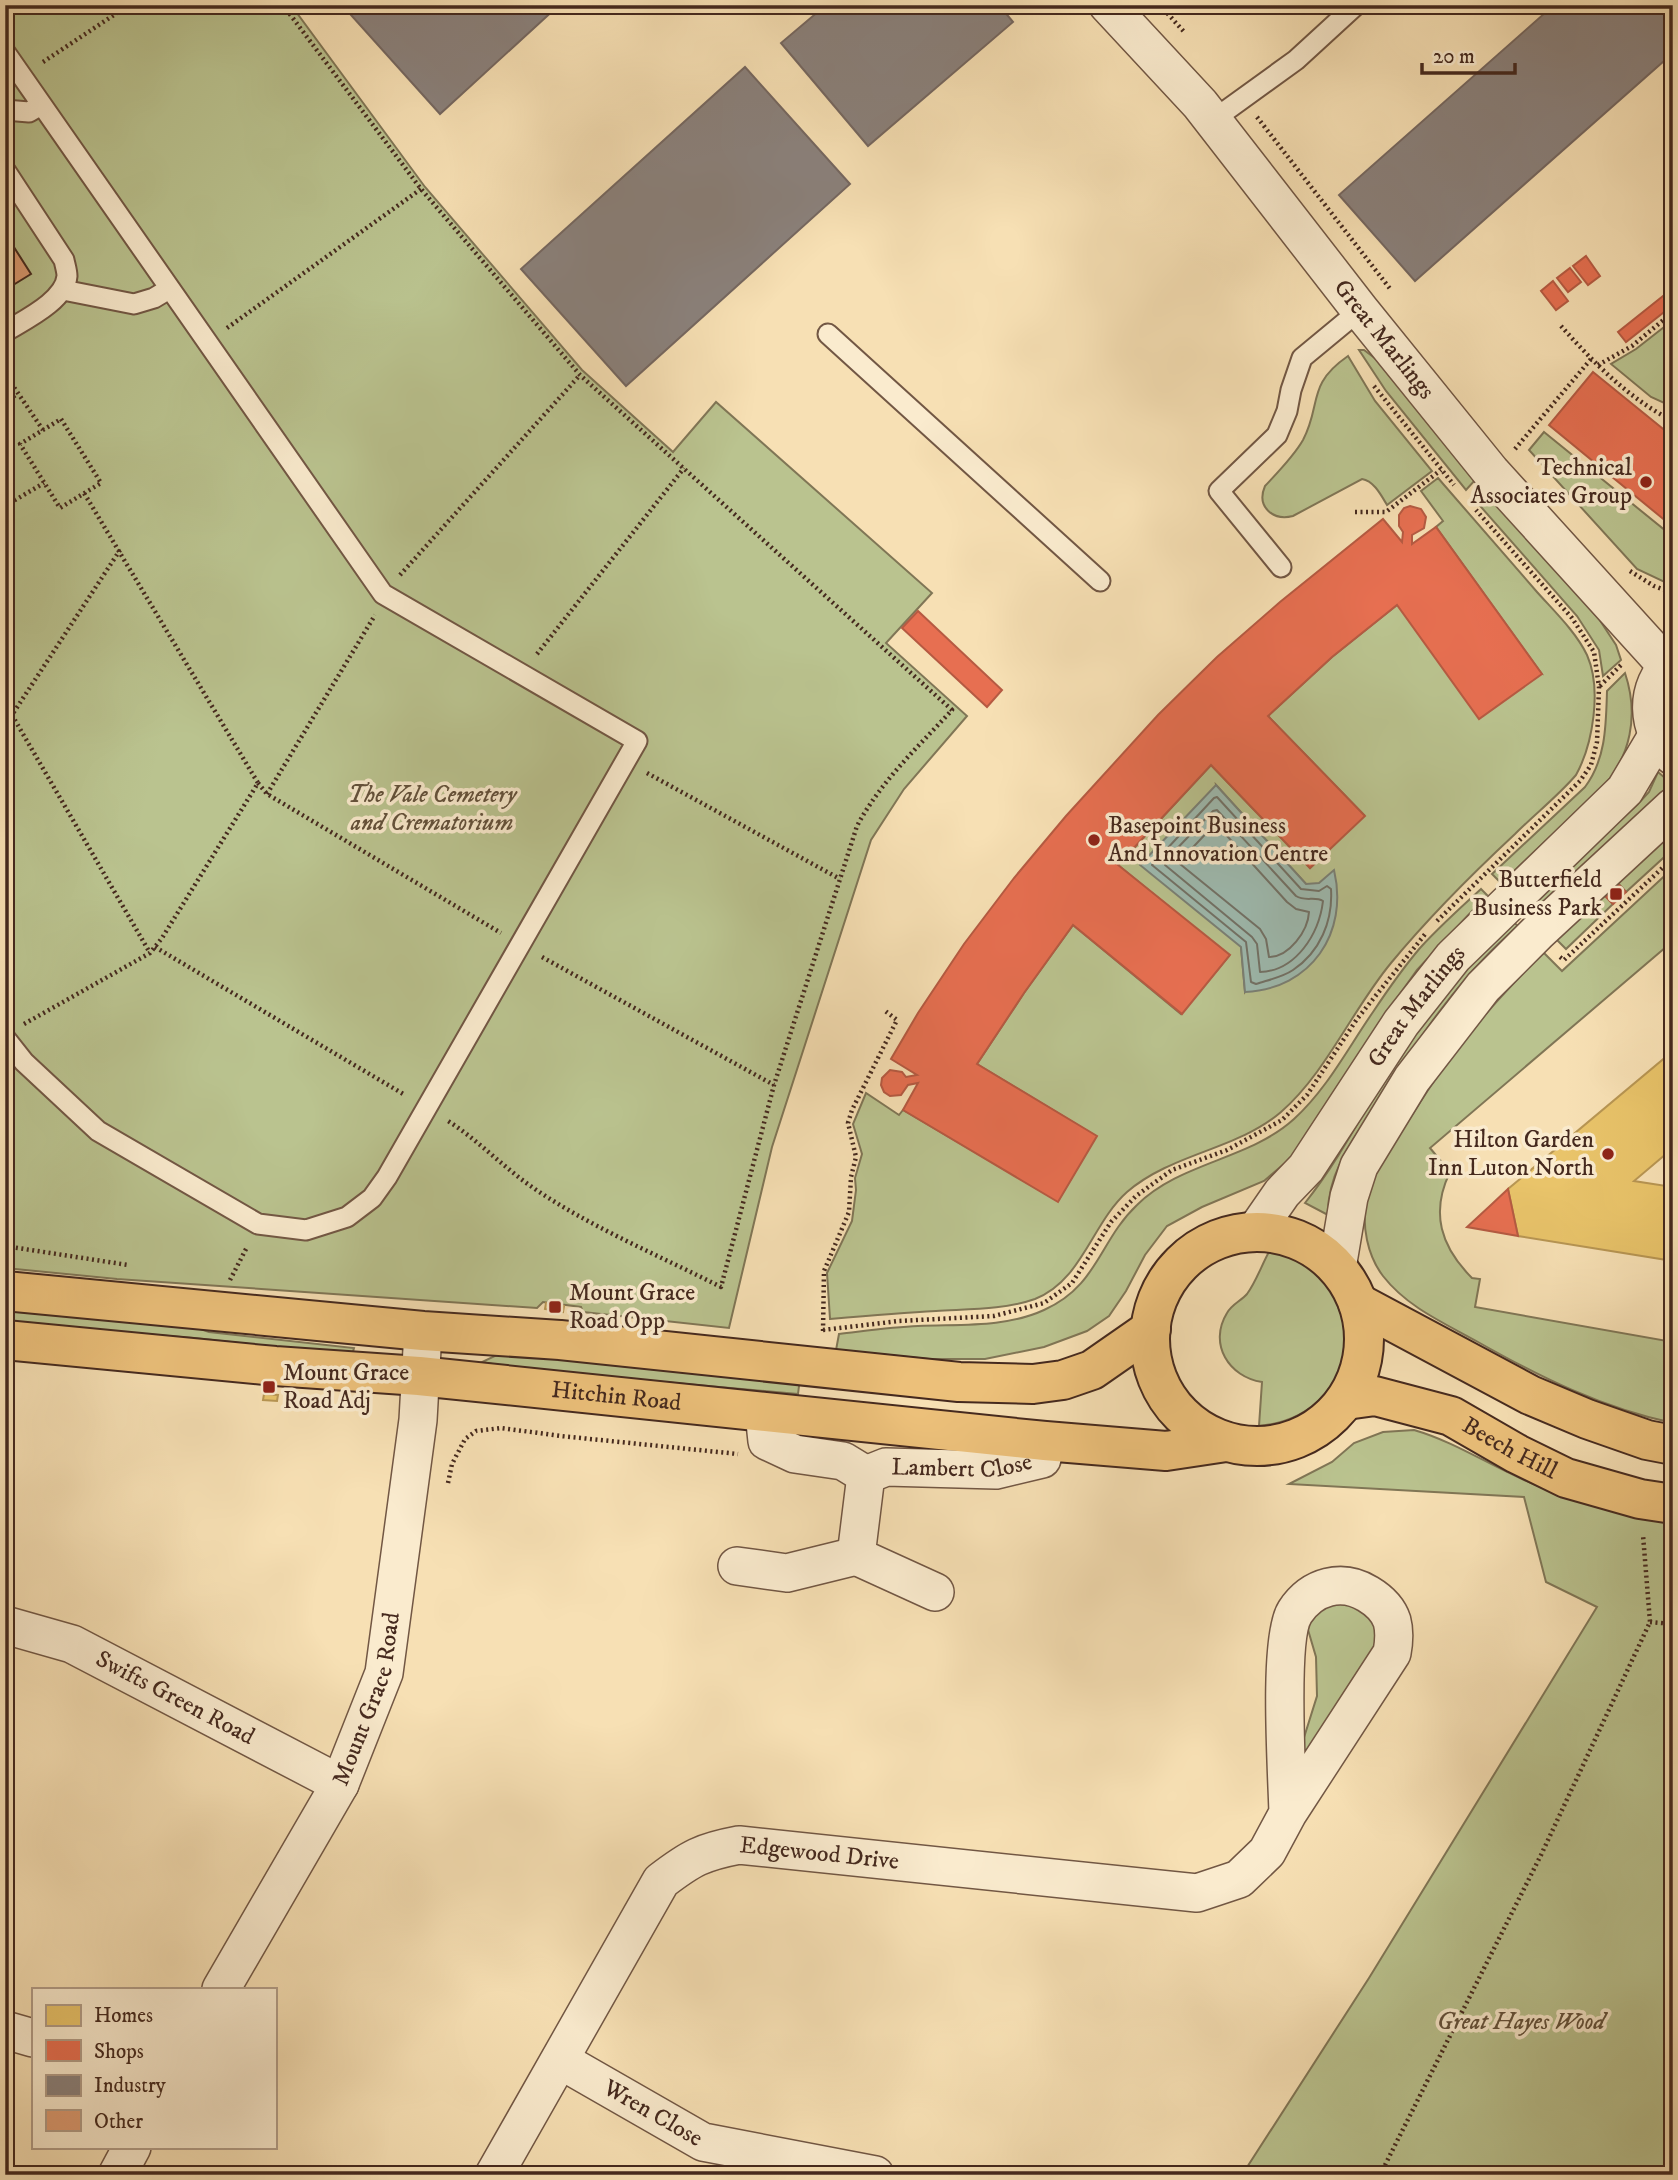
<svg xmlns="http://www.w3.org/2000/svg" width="1678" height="2180" viewBox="0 0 1678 2180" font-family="'IM FELL DW Pica',serif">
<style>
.green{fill:#bac38f;stroke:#807656;stroke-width:2;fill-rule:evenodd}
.water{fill:#9ebcb2;stroke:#7a8177;stroke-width:2}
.homes{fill:#e9c46a;stroke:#b89653;stroke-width:2}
.shops{fill:#e76f51;stroke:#b65a42;stroke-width:2}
.industry{fill:#8a817c;stroke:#756760;stroke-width:2}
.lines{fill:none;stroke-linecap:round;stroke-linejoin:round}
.shore{stroke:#727268;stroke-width:2}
.building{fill:#de9c73;stroke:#45291e;stroke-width:2}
.lane-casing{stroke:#725744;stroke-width:23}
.street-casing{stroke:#725744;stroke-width:40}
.primary-casing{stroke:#45291e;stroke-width:42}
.path{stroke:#45291e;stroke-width:4.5;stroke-dasharray:2 3.5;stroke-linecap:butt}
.lane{stroke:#faebce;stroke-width:19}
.street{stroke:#faebce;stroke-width:37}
.primary{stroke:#ecc07a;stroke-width:38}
.poi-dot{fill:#8f2418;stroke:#faebce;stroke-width:2.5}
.labels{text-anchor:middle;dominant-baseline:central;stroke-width:7;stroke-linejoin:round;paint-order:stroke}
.street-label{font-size:24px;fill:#45291e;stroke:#faebce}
.poi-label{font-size:24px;fill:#45291e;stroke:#faebce;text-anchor:end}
.park-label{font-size:24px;font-style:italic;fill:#62503a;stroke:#faebce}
</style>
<rect width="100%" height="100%" fill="#f7e0b4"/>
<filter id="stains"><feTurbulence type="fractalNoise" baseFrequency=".00286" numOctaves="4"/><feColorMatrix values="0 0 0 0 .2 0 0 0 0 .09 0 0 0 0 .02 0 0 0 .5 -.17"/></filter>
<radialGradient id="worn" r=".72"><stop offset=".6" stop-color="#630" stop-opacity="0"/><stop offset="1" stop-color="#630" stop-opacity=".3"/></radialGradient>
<!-- green -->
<g class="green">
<path d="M5 5H291L425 187 582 370 673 452 716 402 932 593 886 643 967 716 904 789 871 840 772 1147 729 1328 583 1312 581 1307 543 1302 537 1308 117 1279 5 1268Z"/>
<path d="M1673 320V407L1651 397 1611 364 1636 349Z"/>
<path d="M1359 350H1364L1376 359 1476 479 1466 490 1386 391Z"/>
<path d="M1348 356 1375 401 1432 471 1387 505C1381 495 1374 481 1362 479L1293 516C1273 521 1256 507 1265 486 1278 472 1294 456 1303 440 1322 404 1306 385 1348 356Z"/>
<path d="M1544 432 1672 536 1667 542 1673 546V586L1637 569 1529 450Z"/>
<path d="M1438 478C1471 516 1504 554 1537 592 1554 611 1576 632 1587 655 1602 689 1593 744 1576 775 1558 796 1535 814 1515 834 1471 875 1429 917 1391 963 1352 1010 1326 1073 1281 1112 1237 1150 1172 1153 1127 1192 1092 1223 1082 1281 1035 1299 1004 1310 968 1309 936 1311 900 1313 865 1316 830 1319L827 1273 852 1221 856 1190 855 1178 862 1154 853 1124 866 1093 899 1115 903 1110 1058 1201 1096 1136 977 1064 1024 993 1073 925 1181 1014 1229 956 1118 865 1211 765 1310 868 1364 815 1268 716 1332 657 1397 605 1541 673 1436 527 1443 521 1421 491ZM1216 785 1306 884H1319L1245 992 1241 947Z"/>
<path d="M1483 488 1599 619 1616 645 1621 660 1603 676 1599 650 1577 616 1474 499Z"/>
<path d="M1625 673C1639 715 1631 757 1601 789L1501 883 1492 874 1585 787C1606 759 1606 725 1607 691Z"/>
<path d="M1658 772 1672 784 1530 914 1525 908 1637 805 1649 792Z"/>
<path d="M1673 830V849L1626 892 1617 882Z"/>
<path d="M1673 868V941L1430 1148 1450 1172C1430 1213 1441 1247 1472 1278L1480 1279 1475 1307 1673 1342V1423C1602 1408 1540 1377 1478 1342 1444 1323 1407 1307 1383 1276 1367 1255 1362 1226 1366 1201 1371 1172 1392 1145 1408 1121 1421 1101 1434 1080 1449 1060 1477 1021 1510 987 1543 952L1562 971Z"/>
<path d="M1481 889 1487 895 1417 970 1383 1018 1291 1158 1264 1181 1202 1207 1167 1226 1145 1255 1126 1291 1109 1316 1087 1331 1044 1347 985 1359H929L836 1350 839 1334C865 1331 892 1327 918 1326 960 1324 1005 1328 1044 1310 1098 1286 1099 1241 1137 1205 1180 1162 1249 1160 1294 1119 1327 1089 1348 1048 1373 1012 1387 991 1403 968 1420 948 1439 927 1460 908 1481 889Z"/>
<path d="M1604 894 1613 904 1566 949 1556 939Z"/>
<path d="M1512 921 1518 926C1461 975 1420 1036 1380 1099 1357 1135 1327 1170 1328 1215L1305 1203C1343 1155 1370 1099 1403 1048 1434 1002 1472 960 1512 921Z"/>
<path d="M1270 1250C1377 1275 1368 1416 1259 1426L1262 1382C1229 1377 1208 1344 1227 1313 1232 1304 1241 1301 1247 1294 1256 1282 1262 1264 1270 1250Z"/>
<path d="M5 1300 189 1325 209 1332 354 1348 352 1355 194 1338 5 1323Z"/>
<path d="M501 1353 800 1378 798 1394 519 1369 482 1362Z"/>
<path d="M1414 1430C1452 1441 1486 1463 1522 1479 1569 1501 1621 1516 1673 1521V2175H1242L1369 1978 1597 1607 1546 1582 1524 1497 1289 1484 1332 1462 1354 1443 1383 1432Z"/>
<path d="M1347 1598 1379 1626 1378 1649 1359 1670 1340 1699 1306 1766 1296 1763 1317 1696 1316 1657 1306 1623 1313 1612Z"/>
</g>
<!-- water -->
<path class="water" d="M1216 785 1306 884 1319 883 1334 870C1349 933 1311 989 1245 992L1241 947 1140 865Z"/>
<!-- homes -->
<g class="homes">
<path d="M1673 1051V1148L1634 1181 1673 1187V1261L1518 1236 1508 1189Z"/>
<path d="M546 1303 564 1306 563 1312 545 1309Z"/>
<path d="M264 1394 278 1395 277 1401 263 1400Z"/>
</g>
<!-- shops -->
<g class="shops">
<path d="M1586 256 1600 276 1588 285 1573 266Z"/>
<path d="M1570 268 1581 282 1568 292 1557 278Z"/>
<path d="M1553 281 1568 301 1556 310 1541 291Z"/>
<path d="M1673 288V305L1626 342 1618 332Z"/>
<path d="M1593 372 1673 437V527L1549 425Z"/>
<path d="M1410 506 1421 509 1426 517 1424 528 1412 535V544L1436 527 1542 674 1479 719 1397 605 1332 657 1268 716 1365 816 1310 868 1211 765 1118 865 1230 955 1182 1014 1073 925 1024 993 977 1064 1097 1136 1058 1202 903 1110 918 1083 908 1085 901 1095 890 1096 884 1092 881 1085 882 1078 890 1070 902 1072 906 1077 917 1075 891 1059 918 1013 964 944 1014 878 1066 816 1158 715 1217 657 1280 602 1383 519 1402 542 1403 532 1399 526V515L1404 508Z"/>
<path d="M918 611 1002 690 987 707 902 628Z"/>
<path d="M1619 885 1626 892 1613 904 1606 897Z"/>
<path d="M1508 1189 1518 1236 1467 1227 1492 1204Z"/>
</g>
<!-- industry -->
<g class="industry">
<path d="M342 5H556L557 7 440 114Z"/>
<path d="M826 5H999L1013 22 868 146 781 43Z"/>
<path d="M1554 5H1673V53L1415 281 1339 195Z"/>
<path d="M745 67 850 184 626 386 521 269Z"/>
</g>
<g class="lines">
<!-- shore -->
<g class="shore">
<path d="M1217 797 1301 889 1319 891 1327 886 1331 889C1333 921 1320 952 1293 970 1283 977 1268 980 1256 984L1251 982 1246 942 1152 865 1214 798Z"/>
<path d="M1217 810 1296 896C1305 902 1315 896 1323 901 1319 934 1296 971 1260 972L1257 944 1252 937 1165 865V861L1213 811Z"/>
<path d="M1213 826H1218L1287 902 1296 909 1309 912C1308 931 1289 957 1269 957L1266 939 1260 929 1180 864 1181 860Z"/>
</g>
</g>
<!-- building -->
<g class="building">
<path d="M5 233 31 274 5 290Z"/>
<path d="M5 381 15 397 5 403Z"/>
</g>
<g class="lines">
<!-- lane casing -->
<g class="lane-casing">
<g id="lane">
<path d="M5 52 383 594 637 741 387 1177 372 1198 347 1217 306 1230 258 1224 98 1131 24 1062 5 1038"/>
<path d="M5 110 29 112 41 105"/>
<path d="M1213 120 1296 60 1356 5"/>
<path d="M5 170 64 260C65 265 67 271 67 276 65 301 24 320 5 332"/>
<path d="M63 290 134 304 154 298 169 289"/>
<path d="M828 334 1100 581"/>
<path d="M1281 567 1219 491 1277 435 1287 411 1291 390 1302 358 1360 310"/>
</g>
</g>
<!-- street casing -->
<g class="street-casing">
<g id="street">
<path id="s1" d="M1108 5 1200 104 1360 310 1491 472 1667 666"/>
<path d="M1673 756C1646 730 1643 687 1673 661"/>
<path id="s2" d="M1255 1232 1282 1193 1306 1168 1401 1023 1453 957 1625 790 1657 736"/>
<path d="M1337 1268 1349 1197 1359 1166 1412 1079 1483 987 1538 932 1673 807"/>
<path d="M764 1413 767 1441 795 1454 843 1461 866 1475"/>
<path d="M737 1566 787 1573 856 1556"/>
<path id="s3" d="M935 1592 856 1556 866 1475 886 1467 996 1470 1042 1459 1045 1441"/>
<path id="s4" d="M5 1625 72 1644 340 1784"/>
<path id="s5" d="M221 1989 340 1784 384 1673 418 1420 423 1331"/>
<path d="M5 2030 33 2038"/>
<path id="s6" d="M560 2060 703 2142 875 2175"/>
<path d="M117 2175 132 2147"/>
<path id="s7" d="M494 2175 661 1881C691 1858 702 1852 739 1845L1197 1893 1239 1879 1267 1852 1288 1813 1392 1653C1394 1642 1395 1632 1392 1621 1388 1609 1378 1600 1368 1594 1342 1578 1312 1586 1295 1612 1278 1638 1287 1775 1288 1813"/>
</g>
</g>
<!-- primary casing -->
<g class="primary-casing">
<g id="primary">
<circle cx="1257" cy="1339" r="107"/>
<path d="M5 1291 423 1331 560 1340 959 1382 1033 1384 1063 1380 1092 1370 1151 1329"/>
<path d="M1358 1303 1530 1395 1587 1419 1647 1440 1673 1445"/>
<path id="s8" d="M5 1340 275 1366 419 1376 1045 1441 1166 1451 1226 1442"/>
<path id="s9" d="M1346 1400 1375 1396 1451 1416 1517 1454 1566 1478 1640 1499 1673 1504"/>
</g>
</g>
<!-- path -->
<g class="path">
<path d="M283 5 421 189 580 375 952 710C918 747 881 781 857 826L774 1085 721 1287C658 1255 590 1227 532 1187 503 1167 478 1140 448 1121"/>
<path d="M1160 5 1185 33"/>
<path d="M43 62 129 5"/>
<path d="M1257 117 1391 290"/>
<path d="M1561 326C1593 362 1629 399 1673 421"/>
<path d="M227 328 421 189"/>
<path d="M5 357 11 366 5 370"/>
<path d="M1598 365 1632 346 1673 312"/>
<path d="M5 374 43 430"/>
<path d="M1374 386 1454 485"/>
<path d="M61 419 101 483 60 508 20 444Z"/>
<path d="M1515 449 1591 359"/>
<path d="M5 506 44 483"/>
<path d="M1355 512H1386L1441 470"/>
<path d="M1630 571 1654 586 1673 593"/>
<path d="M400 575 580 375"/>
<path d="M537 654 684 468"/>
<path d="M1600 686 1621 665"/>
<path d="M12 715 150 953"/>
<path d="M5 719 12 715 120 550"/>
<path d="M647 773 840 879"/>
<path d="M258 783 267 794 501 933"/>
<path d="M267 794 375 615"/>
<path d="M1437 921 1580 781 1591 765 1597 742 1599 687 1594 652 1572 618 1476 510"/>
<path d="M155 947 405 1095"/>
<path d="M542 957 774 1085"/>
<path d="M1560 957 1564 960 1673 858"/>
<path d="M24 1024 150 953 162 938 258 783 84 493"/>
<path d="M5 1246 128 1265"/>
<path d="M230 1280 247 1247"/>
<path d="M823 1330 899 1321 994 1316 1044 1303 1072 1283 1111 1222 1136 1196 1172 1170 1227 1150 1282 1120 1307 1095 1357 1019 1426 933"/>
<path d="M823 1331 824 1271 849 1212 851 1177 856 1157 848 1123 852 1110 897 1020 884 1010"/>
<path d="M448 1483 452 1464 465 1439 476 1431 501 1428 561 1436 738 1454"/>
<path d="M1650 1622 1673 1624"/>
<path d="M1380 2175 1541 1855 1650 1622 1643 1535"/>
</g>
<!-- lane -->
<use href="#lane" class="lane"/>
<!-- street -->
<use href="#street" class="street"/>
<!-- primary -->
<use href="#primary" class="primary"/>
</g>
<!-- markers -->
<g class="poi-dot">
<circle cx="1646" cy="482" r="7"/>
<circle cx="1094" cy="840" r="7"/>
<rect x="1609" y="887" width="14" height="14" rx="3.5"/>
<circle cx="1608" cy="1154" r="7"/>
<rect x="548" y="1300" width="14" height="14" rx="3.5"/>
<rect x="262" y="1380" width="14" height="14" rx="3.5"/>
</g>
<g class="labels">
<!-- street labels -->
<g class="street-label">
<text stroke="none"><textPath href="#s1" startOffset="434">Great Marlings</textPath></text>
<text stroke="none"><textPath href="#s2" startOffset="278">Great Marlings</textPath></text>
<text stroke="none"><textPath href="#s8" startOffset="614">Hitchin Road</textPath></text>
<text stroke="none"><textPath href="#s9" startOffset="175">Beech Hill</textPath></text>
<text stroke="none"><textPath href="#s3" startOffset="266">Lambert Close</textPath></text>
<text stroke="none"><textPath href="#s5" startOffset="327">Mount Grace Road</textPath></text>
<text stroke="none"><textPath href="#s4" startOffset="186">Swifts Green Road</textPath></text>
<text stroke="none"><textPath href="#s7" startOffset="506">Edgewood Drive</textPath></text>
<text stroke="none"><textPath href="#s6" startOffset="107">Wren Close</textPath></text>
</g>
<!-- poi labels -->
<g class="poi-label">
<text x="1632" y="468">Technical<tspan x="1632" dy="28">Associates Group</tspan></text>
<text x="1108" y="826" text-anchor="start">Basepoint Business<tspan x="1108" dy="28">And Innovation Centre</tspan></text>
<text x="1602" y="880">Butterfield<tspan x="1602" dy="28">Business Park</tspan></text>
<text x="1594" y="1140">Hilton Garden<tspan x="1594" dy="28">Inn Luton North</tspan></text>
<text x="569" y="1293" text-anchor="start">Mount Grace<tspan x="569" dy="28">Road Opp</tspan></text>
<text x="283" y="1373" text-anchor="start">Mount Grace<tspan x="283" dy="28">Road Adj</tspan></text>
</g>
<!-- park labels -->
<g class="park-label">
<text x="432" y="795">The Vale Cemetery<tspan x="432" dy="28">and Crematorium</tspan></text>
<text x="1521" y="2022">Great Hayes Wood</text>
</g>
</g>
<!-- margin -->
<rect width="1678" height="2180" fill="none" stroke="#f7e0b4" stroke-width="28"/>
<rect x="7" y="7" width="1664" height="2166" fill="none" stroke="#45291e" stroke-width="3.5"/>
<rect x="14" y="14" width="1650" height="2152" fill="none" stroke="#45291e" stroke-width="2"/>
<!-- legend -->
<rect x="32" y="1988" width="245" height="161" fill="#faebce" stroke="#b29d88" stroke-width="2"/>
<rect x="46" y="2005" width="35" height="21" fill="#e9c46a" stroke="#b29d88" stroke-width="2"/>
<text x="94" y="2022" font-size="21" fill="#45291e">Homes</text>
<rect x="46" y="2040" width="35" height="21" fill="#e76f51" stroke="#b29d88" stroke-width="2"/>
<text x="94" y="2058" font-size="21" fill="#45291e">Shops</text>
<rect x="46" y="2075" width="35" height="21" fill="#8a817c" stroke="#b29d88" stroke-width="2"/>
<text x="94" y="2092" font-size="21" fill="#45291e">Industry</text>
<rect x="46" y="2110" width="35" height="21" fill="#de9c73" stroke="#b29d88" stroke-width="2"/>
<text x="94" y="2128" font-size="21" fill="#45291e">Other</text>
<!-- scale -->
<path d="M1422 63v10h93v-10" fill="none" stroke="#45291e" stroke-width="3.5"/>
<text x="1433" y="63" font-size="21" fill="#45291e" stroke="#faebce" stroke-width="5" paint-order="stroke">20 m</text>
<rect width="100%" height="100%" filter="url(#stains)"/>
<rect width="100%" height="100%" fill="url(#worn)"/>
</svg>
